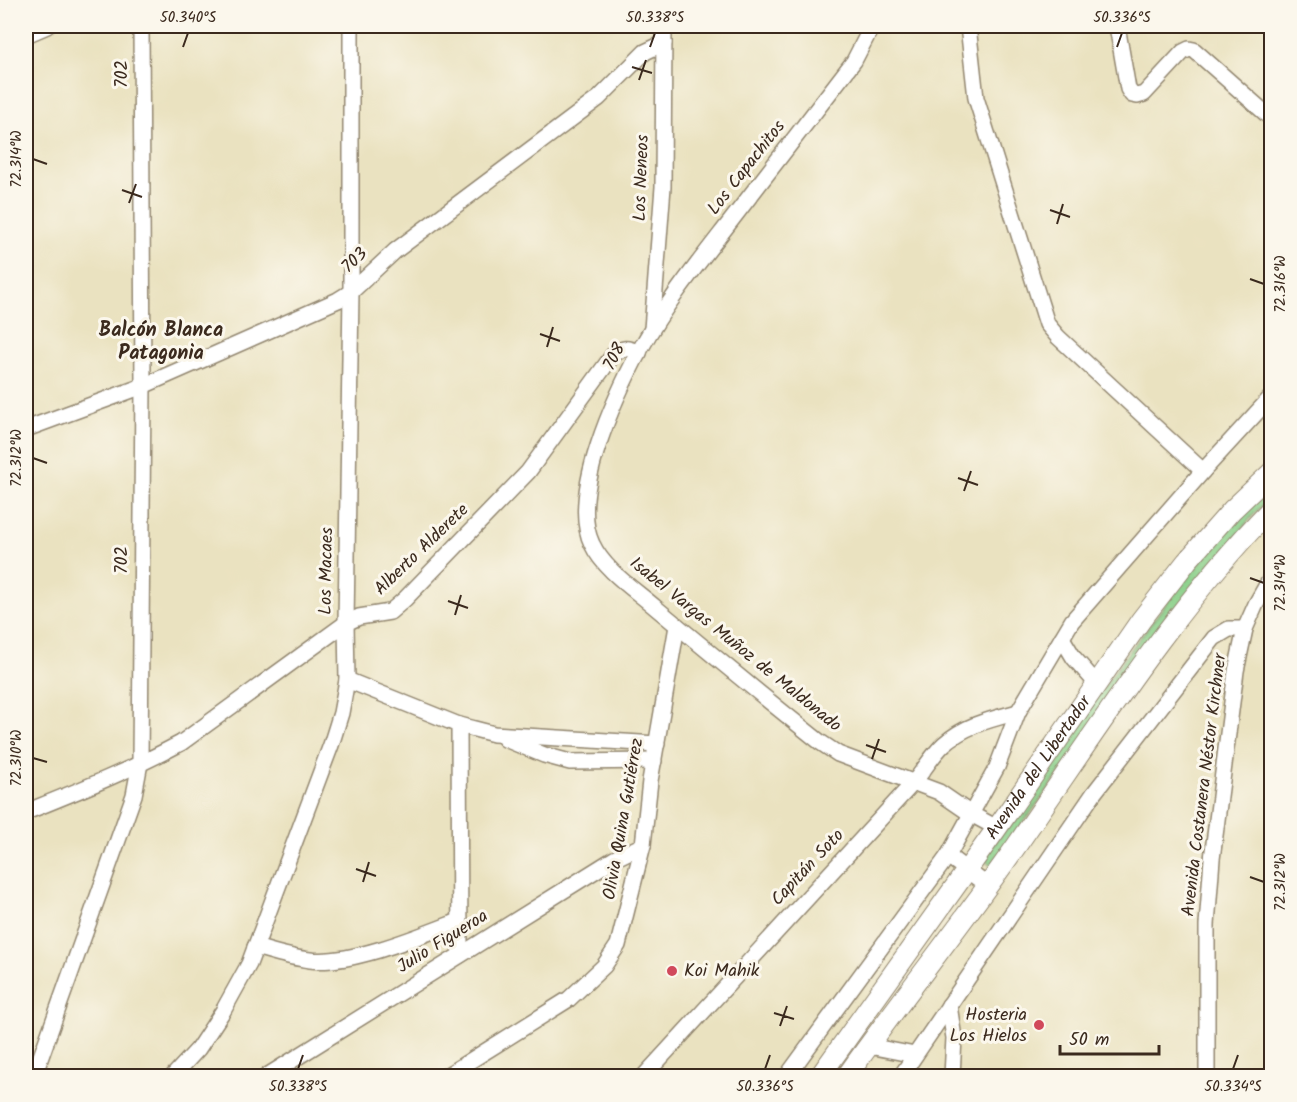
<svg xmlns="http://www.w3.org/2000/svg" width="1297" height="1102" viewBox="0 0 1297 1102" font-family="Kalam,sans-serif">
<style>
.garden{fill:#8bd08a;stroke:#637d54;stroke-width:1.5}
.lines{fill:none;stroke-linecap:round;stroke-linejoin:round}
.minor-casing{stroke:#92866f;stroke-width:18}
.major-casing{stroke:#92866f;stroke-width:22}
.minor{stroke:#fff;stroke-width:15}
.major{stroke:#fff;stroke-width:20}
.ticks{fill:none;stroke:#3b2a1e;stroke-width:2}
.poi-dot{fill:#d1495b;stroke:#fbf7ec;stroke-width:2}
.labels{text-anchor:middle;dominant-baseline:central;stroke-width:6;stroke-linejoin:round;paint-order:stroke}
.street-label{font-size:18px;fill:#3b2a1e;stroke:#fbf7ec}
.poi-label{font-size:18px;fill:#3b2a1e;stroke:#fbf7ec;text-anchor:start}
.neighbourhood-label{font-size:20px;font-weight:bold;fill:#3b2a1e;stroke:#fbf7ec}
.neatline{fill:none;stroke:#3b2a1e;stroke-width:2}
.ticks-label{font-size:15px;text-anchor:middle;fill:#3b2a1e}
</style>
<rect width="100%" height="100%" fill="#fbf7ec"/>
<filter id="ink" filterUnits="userSpaceOnUse"><feTurbulence type="fractalNoise" baseFrequency=".0167" numOctaves="2"/><feDisplacementMap in="SourceGraphic" scale="12" xChannelSelector="R" yChannelSelector="G"/><feConvolveMatrix kernelMatrix="1 2 1 2 8 2 1 2 1" color-interpolation-filters="sRGB"/></filter>
<filter id="wash" filterUnits="userSpaceOnUse"><feTurbulence type="fractalNoise" baseFrequency=".008" numOctaves="4" result="noise"/><feDisplacementMap in="SourceGraphic" scale="24" xChannelSelector="R" yChannelSelector="G"/><feGaussianBlur stdDeviation="1.35" result="paint"/><feColorMatrix in="noise" values="0 0 0 0 0 0 0 0 0 0 0 0 0 0 0 0 0 1.4 0 .05"/><feComposite in="paint" operator="in"/></filter>
<g filter="url(#wash)">
<rect width="100%" height="100%" fill="#eae2c0"/>
<!-- garden -->
<path class="garden" d="M1271 482V496L1250 519 992 865 983 859C1074 730 1161 595 1271 482Z"/>
</g>
<g filter="url(#ink)">
<g class="lines">
<!-- minor casing -->
<g class="minor-casing">
<g id="minor">
<path d="M872 26 854 61C813 115 771 168 730 222 699 262 666 303 641 348 617 393 568 495 592 544 604 570 634 589 656 608 710 653 765 698 820 742L838 754 939 792 971 814 997 828"/>
<path d="M968 26 976 98 1047 324 1058 337 1203 471"/>
<path d="M1117 26 1128 89 1132 95 1137 96 1144 94 1183 52 1189 49 1194 50 1272 119"/>
<path d="M26 35 47 26"/>
<path d="M652 329 663 187 664 26"/>
<path d="M26 429 143 386 338 300 351 292 395 251 599 98 645 52 664 43"/>
<path d="M1062 638 1074 658 1097 684"/>
<path d="M347 680 459 725 494 734 657 744"/>
<path d="M459 725 460 955"/>
<path d="M505 739 544 755 570 762 654 761"/>
<path d="M26 812C78 791 131 770 181 743L346 623 359 617 390 612 405 599 528 472 613 355C623 347 627 347 639 353"/>
<path d="M948 856 988 886"/>
<path d="M255 947C273 952 291 958 310 960 350 965 420 936 459 921"/>
<path d="M949 1005 954 1038 952 1076"/>
<path d="M869 1046 915 1055"/>
<path d="M34 1076 134 795 140 763 143 386 141 26"/>
<path d="M173 1076 198 1049 223 1011 249 964 331 745 341 713 347 680 346 623 351 292V26"/>
<path d="M267 1076 614 859 643 845"/>
<path d="M446 1076 569 999 604 966 618 945 643 845 650 781 677 626"/>
<path d="M644 1076 914 782C924 770 933 754 944 744 965 725 992 719 1018 712"/>
<path d="M787 1076 948 856 997 767 1018 712 1072 621 1203 471 1272 396"/>
<path d="M901 1076 1094 793 1214 638 1229 629H1245"/>
<path d="M1207 1076V925L1212 859 1236 671 1245 629 1256 604 1272 576"/>
</g>
</g>
<!-- major casing -->
<g class="major-casing">
<g id="major">
<path id="s1" d="M820 1076 997 828 1141 620 1187 561 1232 510 1272 472"/>
<path d="M847 1076C902 998 962 924 1017 845 1097 730 1173 609 1272 508"/>
</g>
</g>
<!-- minor -->
<use href="#minor" class="minor"/>
<!-- major -->
<use href="#major" class="major"/>
</g>
</g>
<!-- ticks -->
<path class="ticks" d="M183 47 188 33M650 47 655 33M1117 47 1122 33M632 67 652 73M639 80 646 60M33 159 47 164M122 190 142 197M129 203 136 184M1050 210 1070 217M1057 224 1063 204M1250 279 1264 284M540 334 560 341M547 347 553 327M33 458 47 463M958 478 978 485M964 491 971 471M1250 578 1264 583M448 601 468 608M455 615 461 595M866 745 886 752M33 758 47 762M872 759 879 739M356 869 376 876M1250 877 1264 882M363 882 369 862M774 1013 794 1019M780 1026 787 1006M298 1069 303 1055M765 1069 770 1055M1233 1069 1238 1055"/>
<!-- markers -->
<g class="poi-dot">
<circle cx="672" cy="971" r="6"/>
<circle cx="1039" cy="1025" r="6"/>
</g>
<g class="labels">
<!-- street labels -->
<g class="street-label">
<text transform="translate(122 74) rotate(-90)">702</text>
<text transform="translate(747 168) rotate(-52)">Los Capachitos</text>
<text transform="translate(642 178) rotate(-88)">Los Neneos</text>
<text transform="translate(355 261) rotate(-44)">703</text>
<text transform="translate(615 357) rotate(-63)">708</text>
<text transform="translate(422 550) rotate(-44)">Alberto Alderete</text>
<text transform="translate(122 560) rotate(-90)">702</text>
<text transform="translate(327 571) rotate(-89)">Los Macaes</text>
<text transform="translate(735 645) rotate(39)">Isabel Vargas Muñoz de Maldonado</text>
<text stroke="none"><textPath href="#s1" startOffset="378">Avenida del Libertador</textPath></text>
<text transform="translate(1205 785) rotate(-83)">Avenida Costanera Néstor Kirchner</text>
<text transform="translate(624 819) rotate(-80)">Olivia Quina Gutiérrez</text>
<text transform="translate(808 868) rotate(-47)">Capitán Soto</text>
<text transform="translate(443 942) rotate(-32)">Julio Figueroa</text>
</g>
<!-- poi labels -->
<g class="poi-label">
<text x="684" y="971">Koi Mahik</text>
<text x="1027" y="1015" text-anchor="end">Hosteria<tspan x="1027" dy="21">Los Hielos</tspan></text>
</g>
<!-- neighbourhood labels -->
<g class="neighbourhood-label">
<text x="161" y="331">Balcón Blanca<tspan x="161" dy="23">Patagonia</tspan></text>
</g>
</g>
<!-- margin -->
<rect width="1297" height="1102" fill="none" stroke="#fbf7ec" stroke-width="66"/>
<!-- scale -->
<path d="M1060 1045v9h99v-9" fill="none" stroke="#3b2a1e" stroke-width="3"/>
<text x="1069" y="1045" font-size="18" fill="#3b2a1e" stroke="#fbf7ec" stroke-width="4.5" paint-order="stroke">50 m</text>
<rect x="33" y="33" width="1231" height="1036" class="neatline"/>
<g class="ticks-label">
<text x="188" y="22">50.340°S</text>
<text x="655" y="22">50.338°S</text>
<text x="1122" y="22">50.336°S</text>
<text transform="translate(16 159) rotate(-90)" y="5">72.314°W</text>
<text transform="translate(1280 284) rotate(-90)" y="5">72.316°W</text>
<text transform="translate(16 458) rotate(-90)" y="5">72.312°W</text>
<text transform="translate(1280 583) rotate(-90)" y="5">72.314°W</text>
<text transform="translate(16 758) rotate(-90)" y="5">72.310°W</text>
<text transform="translate(1280 882) rotate(-90)" y="5">72.312°W</text>
<text x="298" y="1091">50.338°S</text>
<text x="765" y="1091">50.336°S</text>
<text x="1233" y="1091">50.334°S</text>
</g>
</svg>
